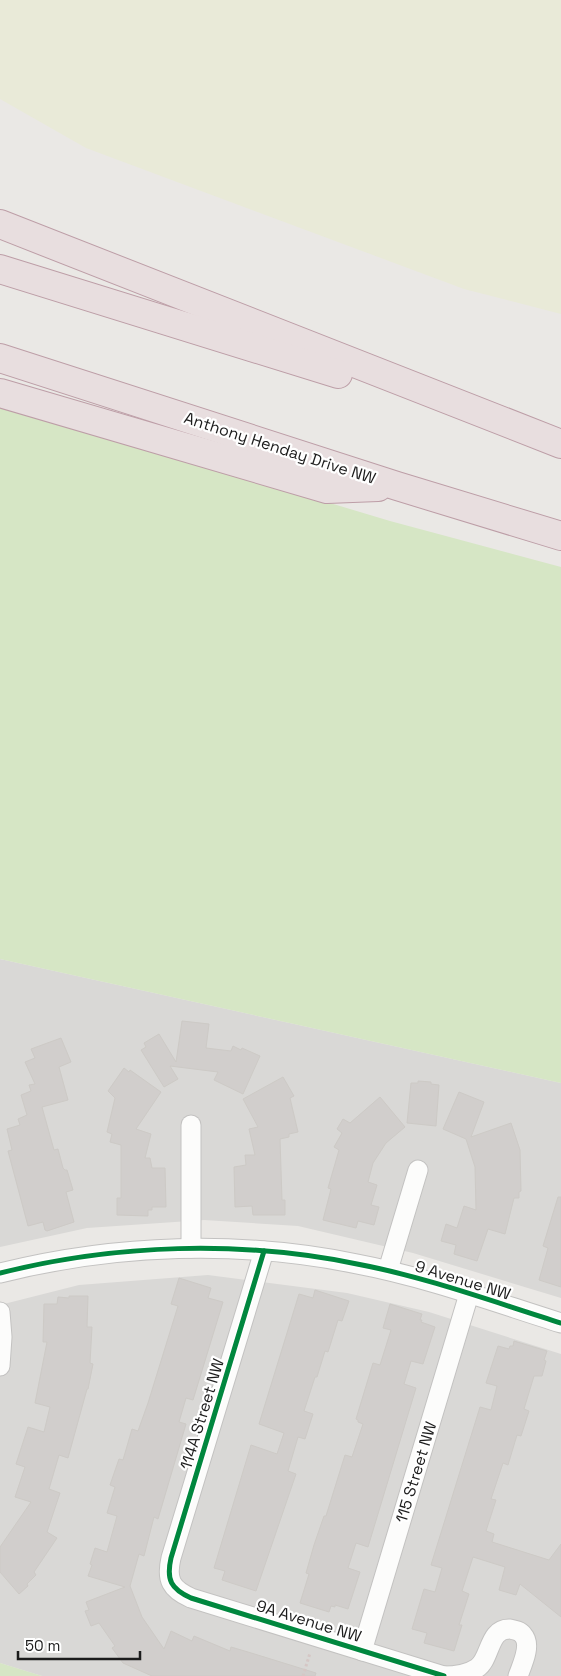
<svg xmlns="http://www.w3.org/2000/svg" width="561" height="1676" viewBox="0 0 561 1676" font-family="'Space Grotesk',sans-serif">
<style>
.residential{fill:#d9d8d6}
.farmland{fill:#e9ead8}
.grass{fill:#d6e6c5}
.building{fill:#d1cecc;stroke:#cdcac6}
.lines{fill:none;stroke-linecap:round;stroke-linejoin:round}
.minor-casing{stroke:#c3c2c1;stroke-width:21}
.highway-casing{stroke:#bd9ea7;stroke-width:30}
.path{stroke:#d5c7c5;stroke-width:3;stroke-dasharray:2.5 2.5;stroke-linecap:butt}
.minor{stroke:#fcfcfb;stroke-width:19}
.highway{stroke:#e8dedf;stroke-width:28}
.cycleway-casing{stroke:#fff;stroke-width:8}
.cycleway{stroke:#00873e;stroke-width:5}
.labels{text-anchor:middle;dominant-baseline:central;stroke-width:4.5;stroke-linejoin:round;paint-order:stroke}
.street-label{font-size:16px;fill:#1c1c1c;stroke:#fff}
</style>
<rect width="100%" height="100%" fill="#eae8e5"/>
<!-- residential -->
<g class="residential">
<path d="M0 959 561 1083V1298L413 1253 298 1226 204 1220 87 1228 0 1247Z"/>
<path d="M208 1275 347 1293 429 1312 561 1354V1676H42L0 1663V1305L79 1285Z"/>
</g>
<!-- farmland -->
<path class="farmland" d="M0 0H561V314L464 289 86 148 0 99Z"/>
<!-- grass -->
<g class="grass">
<path d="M0 404 390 521 561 567V1083L0 959Z"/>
<path d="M0 1663 42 1676H0Z"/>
</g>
<!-- building -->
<g class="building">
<path d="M182 1021 209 1024 206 1048 231 1051 233 1046 241 1050 242 1048 260 1056 243 1094 214 1080 218 1072 170 1066 178 1079 164 1087 141 1050 146 1047 144 1043 159 1034 176 1062Z"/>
<path d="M61 1038 71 1062 59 1067 68 1100 42 1107 54 1150 58 1149 63 1168 65 1170H67L73 1190 66 1192 74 1222 47 1231 45 1230 43 1222 28 1226 8 1151 12 1150 7 1129 20 1125 18 1119 27 1115 21 1095 31 1091 29 1085 35 1084 25 1062 35 1058 31 1049Z"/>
<path d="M124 1068 129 1072 130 1070 161 1092 136 1129 151 1134 145 1158H150L152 1168H165L166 1207H152V1210H148V1216L117 1215V1198H121V1145L110 1142 112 1134 107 1132 115 1098 108 1091Z"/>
<path d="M283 1077 294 1096 290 1098 298 1132 289 1134V1137L280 1139 282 1200H285V1215H253L252 1206 235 1207 234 1167 246 1165 245 1155H255L249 1129 258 1127 243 1099Z"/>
<path d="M418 1081 431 1082V1084L439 1085 436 1126 407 1123 411 1083H418Z"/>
<path d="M459 1092 484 1102 471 1137 511 1123 520 1150 521 1191 519 1192V1198H514L505 1234 488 1229 477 1261 454 1254 456 1245 441 1241 446 1224 457 1228 464 1206 476 1210 475 1167 466 1139 443 1129Z"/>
<path d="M380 1097 405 1127 386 1143 373 1163 368 1182 377 1185 371 1205 379 1207 374 1225 358 1221 356 1228 323 1220 331 1189 328 1188 339 1150 334 1147 342 1133 337 1129 343 1119 350 1123Z"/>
<path d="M558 1197H561V1287L539 1280 548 1248 543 1246Z"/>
<path d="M179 1278 211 1288 208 1298 223 1302 193 1400 186 1398 179 1422 186 1424 158 1519 154 1517 144 1556 139 1554 130 1586 142 1617 164 1649 171 1631 192 1641 194 1636 230 1651 231 1647 248 1652 316 1673 315 1676H152L123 1663 112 1648 115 1646 99 1623 91 1626 85 1611 89 1610 86 1602 125 1587 88 1576 92 1565 90 1564 95 1548 107 1552 117 1516 107 1513 115 1487 110 1485 119 1459 123 1460 132 1429 138 1431 148 1403 178 1306 171 1304Z"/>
<path d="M315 1290 349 1301 342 1321 338 1320 328 1352 325 1351 317 1377H315L304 1411 313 1414 305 1439 298 1437 288 1471 296 1474 256 1591 222 1580 225 1571 214 1568 251 1445 277 1454 284 1433 259 1424 299 1294 313 1298Z"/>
<path d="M69 1296H88L87 1327H92L90 1363 93 1364 88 1389H87L68 1458 59 1455 49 1489 60 1493 47 1532 57 1538 34 1572 36 1575 27 1584 28 1586 19 1594 0 1572V1547L31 1502 15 1497 25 1467 16 1464 28 1427 44 1432 50 1407 35 1403 47 1342H43L44 1304H57L58 1297 69 1298Z"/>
<path d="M390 1304 422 1314 420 1320H422L421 1322 435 1327 423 1364 411 1361 404 1384 416 1388 368 1547 356 1543 348 1568 360 1572 348 1609 335 1605V1607L331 1606 329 1612 300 1603 309 1574 306 1573 314 1545 324 1516H326L345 1455 352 1457 363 1424 358 1422V1420L356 1419 373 1363 380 1365 391 1330 383 1328Z"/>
<path d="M514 1341 547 1351 544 1360 546 1361 542 1376H534L524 1409 529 1411 521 1436 517 1435 508 1465 503 1463 491 1499 496 1500 486 1531 494 1534 492 1542 549 1560 561 1544V1617L520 1584 516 1595 499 1590 505 1567 473 1557 462 1591 469 1594 459 1625H462L454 1651 424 1643 427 1633 412 1629 424 1589 435 1592 442 1568 431 1565 480 1407 491 1410 497 1386 486 1383 498 1346 509 1349 510 1346H513Z"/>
</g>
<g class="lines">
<!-- minor casing -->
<g class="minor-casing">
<g id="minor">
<path d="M191 1248V1125"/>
<path d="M264 1251 171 1558C166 1580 171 1589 191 1598L444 1676"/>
<path d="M388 1270 418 1170"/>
<path d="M0 1273C116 1244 240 1240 357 1264 426 1277 494 1302 561 1323"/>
<path d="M0 1312 2 1337 0 1366"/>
<path d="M362 1651 469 1294"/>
<path d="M443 1676C455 1676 467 1675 477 1668 491 1659 488 1628 510 1629 515 1630 520 1631 523 1635 532 1645 522 1665 518 1676"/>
</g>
</g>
<!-- highway casing -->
<g class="highway-casing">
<g id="highway">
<path d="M0 224 561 444"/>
<path d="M0 269 338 374"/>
<path d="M0 358 397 486 561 536"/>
<path d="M0 393 327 489 378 487"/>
</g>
</g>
<!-- path -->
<path class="path" d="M303 1676 310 1653"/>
<!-- minor -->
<use href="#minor" class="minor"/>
<!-- highway -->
<use href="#highway" class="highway"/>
<!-- cycleway casing -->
<g class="cycleway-casing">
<g id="cycleway">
<path d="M264 1251 171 1558C166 1580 171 1589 191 1598L444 1676"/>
<path d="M0 1273C116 1244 240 1240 357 1264 426 1277 494 1302 561 1323"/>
</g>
</g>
<!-- cycleway -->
<use href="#cycleway" class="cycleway"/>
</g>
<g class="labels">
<!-- street labels -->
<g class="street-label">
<text transform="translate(280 448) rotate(18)">Anthony Henday Drive NW</text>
<text transform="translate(463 1280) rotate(17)">9 Avenue NW</text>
<text transform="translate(202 1414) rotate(-73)">114A Street NW</text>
<text transform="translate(416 1472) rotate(-73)">115 Street NW</text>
<text transform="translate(309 1621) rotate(17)">9A Avenue NW</text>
</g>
</g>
<!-- scale -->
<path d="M18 1651v8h122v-8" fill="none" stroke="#1c1c1c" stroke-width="2.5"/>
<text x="25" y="1651" font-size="15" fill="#1c1c1c" stroke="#ffffff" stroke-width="4" paint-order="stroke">50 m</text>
</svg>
